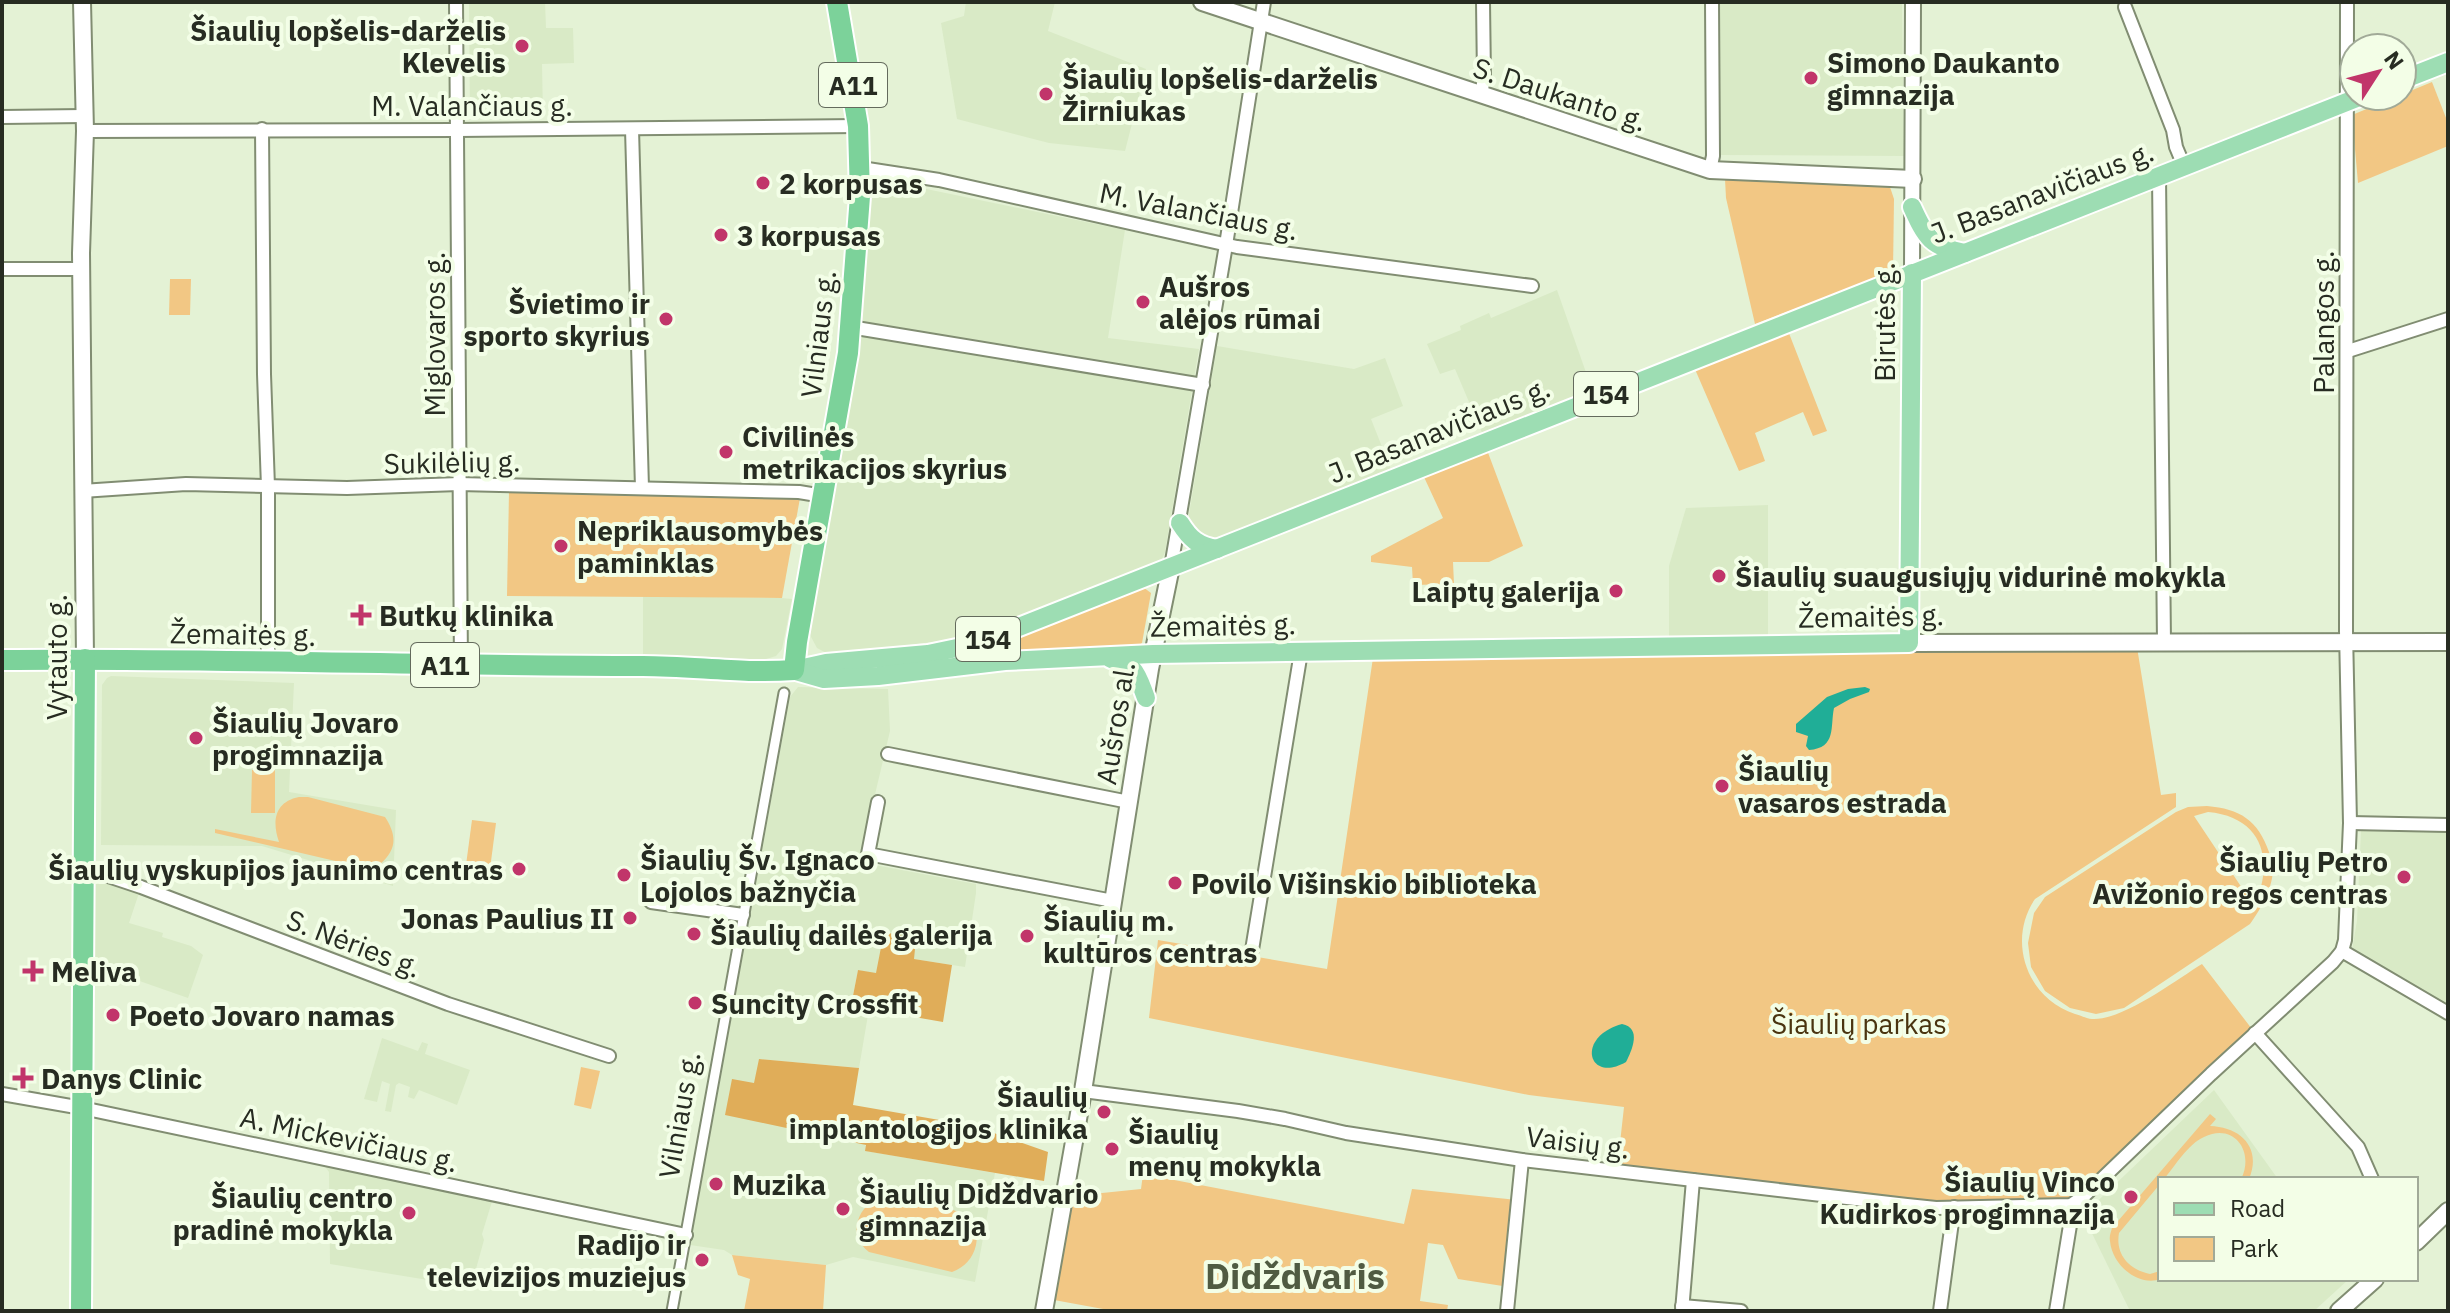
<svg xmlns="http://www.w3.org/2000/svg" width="2450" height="1313" viewBox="0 0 2450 1313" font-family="'IBM Plex Sans',sans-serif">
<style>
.built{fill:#d9eac6}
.green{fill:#f2c784;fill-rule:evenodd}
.forest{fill:#e0ad59}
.water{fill:#20ae97}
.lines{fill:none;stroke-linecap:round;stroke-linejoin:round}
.pedestrian-casing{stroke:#818d72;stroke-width:13}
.minor-casing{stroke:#818d72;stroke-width:16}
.tertiary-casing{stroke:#818d72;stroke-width:18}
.secondary-casing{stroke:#818d72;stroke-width:20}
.primary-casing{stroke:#fff;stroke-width:22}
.trunk-casing{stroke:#fff;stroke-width:24}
.pedestrian{stroke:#fff;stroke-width:9}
.minor{stroke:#fff;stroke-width:12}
.tertiary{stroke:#fff;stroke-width:14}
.secondary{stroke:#fff;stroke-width:16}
.primary{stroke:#9dddb3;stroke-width:18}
.trunk{stroke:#7cd29a;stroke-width:20}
.poi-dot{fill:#c1356a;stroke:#f3fee7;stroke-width:3}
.labels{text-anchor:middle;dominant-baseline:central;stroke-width:8;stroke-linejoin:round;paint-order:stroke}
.shield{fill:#f3fee7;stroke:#646b5d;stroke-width:2}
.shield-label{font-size:26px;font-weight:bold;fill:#272c22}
.poi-label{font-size:28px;font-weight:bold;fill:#272c22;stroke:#f3fee7;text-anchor:start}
.street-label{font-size:28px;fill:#272c22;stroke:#f3fee7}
.park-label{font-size:28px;fill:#4a3410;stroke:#f3fee7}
.district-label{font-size:36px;font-weight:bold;fill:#505b42;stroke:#f3fee7}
</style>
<rect width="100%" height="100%" fill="#e4f2d5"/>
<!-- built -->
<g class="built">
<path d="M469 2H545L546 28H573L574 63 542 64 543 116 470 117Z"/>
<path d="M966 2H1055L1048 31 1146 69 1125 151 1049 143 957 119 941 23 964 16Z"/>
<path d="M1718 2H1902L1904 156 1719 155Z"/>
<path d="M878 179 1125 230 1108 338 1199 349 1165 552 1162 559 1152 567 972 637 830 655 817 648 810 635 853 380 870 189Z"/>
<path d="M1557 290 1595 398 1486 442 1455 369 1440 374 1427 344 1461 330 1460 326 1489 313 1491 318Z"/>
<path d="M1217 346 1354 369 1385 358 1403 406 1371 419 1392 472 1209 542 1199 539 1188 520Z"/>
<path d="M1768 505V645L1669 646V566L1686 508Z"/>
<path d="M643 596 781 598 792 599 782 649 776 656 766 659 708 660 643 659Z"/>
<path d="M111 676 294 683 289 792 396 810 393 886 262 846 101 845 102 685 107 678Z"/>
<path d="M798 687 888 689 890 731 859 862 976 884V893L965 967 914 959 875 974 858 970 851 1005 869 1009 859 1068 759 1059 866 1146V1151L995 1173 975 1282 853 1257 826 1265 732 1255 724 1250 690 1245 790 697Z"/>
<path d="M2361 831 2448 832V1006L2352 950 2357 921Z"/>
<path d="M94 869 141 887 129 923 163 933 162 937 191 946 203 955 188 998 91 964Z"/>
<path d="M382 1038 418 1051 422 1042 428 1044 425 1054 470 1070 457 1105 419 1090 414 1099 408 1097 410 1087 399 1083 396 1085 391 1112 385 1111 390 1084 382 1081 377 1102 364 1099Z"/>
<path d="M2214 1090 2278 1179H2160V1279H2349L2314 1311H2130L2083 1215Z"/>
<path d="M318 1157 494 1195 482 1234 484 1240 471 1287 330 1264 329 1172Z"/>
</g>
<!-- green -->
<g class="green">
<path d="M2432 82 2448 123V146L2358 183 2352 115Z"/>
<path d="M1725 179 1890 187 1894 199 1893 272 1755 324 1726 198Z"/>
<path d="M170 279H191L190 315H169Z"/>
<path d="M1785 323 1827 431 1813 436 1803 412 1755 433 1765 461 1739 471 1691 360Z"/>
<path d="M1487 450 1523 546 1489 562H1453L1454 584 1413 585 1412 567 1371 562V556L1443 518 1424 477Z"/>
<path d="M509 492 800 498 782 598 507 596Z"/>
<path d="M1143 587 1151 593 1142 643 1135 648 978 655 977 652Z"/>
<path d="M2136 641 2161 795 2176 793V807L2035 899C2007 940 2026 998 2075 1014 2080 1015 2087 1019 2092 1019 2122 1021 2176 980 2202 964L2255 1033 2077 1202 1936 1208 1617 1170 1624 1107 1529 1095 1149 1018 1158 940 1327 969 1374 651 1642 655 1917 652 1909 643Z"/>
<path d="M252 770H275V813H251Z"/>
<path d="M299 797H308L385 817C397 835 397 850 380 864L392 867 391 874 215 833V829L279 842C272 822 274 802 299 797Z"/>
<path d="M2207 806C2240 809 2258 820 2269 852 2270 856 2272 860 2273 865 2274 886 2262 907 2250 924L2124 1008 2096 1014 2070 1008 2045 991 2031 967 2028 943 2034 913 2045 897 2176 812 2188 807ZM2208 812C2263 817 2275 861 2254 906L2194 816Z"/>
<path d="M472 820 496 823 490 869 466 865Z"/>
<path d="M581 1067 600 1071 591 1109 574 1105Z"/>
<path d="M2210 1114 2216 1119 2210 1126C2241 1127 2262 1148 2249 1179H2241C2255 1152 2234 1122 2204 1137 2188 1144 2175 1166 2164 1179H2160V1184L2119 1233C2115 1255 2130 1270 2150 1274L2160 1271 2161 1279C2138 1287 2112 1265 2110 1241 2109 1236 2111 1232 2112 1228Z"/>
<path d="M1143 1174 1404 1224 1412 1189 1517 1200 1509 1287 1458 1279 1443 1245 1428 1243 1420 1301 1448 1305 1447 1311H1114L1054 1300 1073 1196 1141 1189Z"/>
<path d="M882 1195C894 1195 907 1199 919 1202 943 1207 984 1211 976 1245 973 1258 965 1267 952 1272L869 1252C846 1234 858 1206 882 1195Z"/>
<path d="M732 1255 826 1265 823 1311H744L750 1279 738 1275Z"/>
</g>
<!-- forest -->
<g class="forest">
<path d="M884 932 916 939 914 959 952 965 943 1022 851 1006 858 970 876 973Z"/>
<path d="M759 1059 859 1068 853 1105 974 1126 1048 1152 1044 1181 865 1151 866 1145 725 1115 732 1079 754 1083Z"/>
</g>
<!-- water -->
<g class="water">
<path d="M1865 687 1870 689 1869 692 1850 699 1834 708C1830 726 1837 748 1809 750L1806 746 1808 736 1796 732V724L1827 697 1848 689Z"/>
<path d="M1622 1024C1642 1028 1632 1050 1626 1062 1588 1084 1575 1037 1622 1024Z"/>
</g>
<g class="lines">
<!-- pedestrian casing -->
<g class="pedestrian-casing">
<path id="pedestrian" d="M672 1311 784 693"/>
</g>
<!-- minor casing -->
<g class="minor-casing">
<g id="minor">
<path d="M456 2 461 665"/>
<path d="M2125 7 2173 130 2176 147 2184 166"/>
<path d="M1481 95 1484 78 1483 2"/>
<path d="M2 117 84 116"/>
<path d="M262 129 264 374 268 487V662"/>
<path d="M632 129 642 488"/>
<path d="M85 131 457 130 858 126"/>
<path d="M861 168 939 180 1237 247 1532 286"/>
<path d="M1710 170 1713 156 1712 2"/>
<path d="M2159 176 2164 642"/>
<path d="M2 269H81"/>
<path d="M850 327 1203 385"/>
<path d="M2348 351 2448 319"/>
<path d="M82 491 186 484 347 488 459 484 799 492 823 496"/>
<path d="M1171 567 1226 245 1264 2"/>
<path d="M888 754 1129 802"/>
<path d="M878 802 868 854 1113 901"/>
<path d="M2350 823 2448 825"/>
<path d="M84 868 141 887 448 1004 609 1056"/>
<path d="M651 902 743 915"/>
<path d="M1252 950 1301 652"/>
<path d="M2342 951 2448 1013"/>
<path d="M2255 1033 2358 1147 2372 1179"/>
<path d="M1083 1091 1238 1111 1285 1119 1346 1133 1522 1160 1907 1205 1936 1208 2071 1205 2084 1196 2211 1074 2333 962 2342 951 2345 940 2350 823 2346 631 2347 2"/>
<path d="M2 1094 82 1108 686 1235"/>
<path d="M1682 1306 1741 1311"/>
<path d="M1507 1311 1522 1160"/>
<path d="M1682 1311 1693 1180"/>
<path d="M1940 1311 1954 1207"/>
<path d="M2056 1311 2072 1213 2071 1205"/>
</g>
</g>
<!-- tertiary casing -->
<g class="tertiary-casing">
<path id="tertiary" d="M1912 273 1913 2"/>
</g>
<!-- secondary casing -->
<g class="secondary-casing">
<g id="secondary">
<path d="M82 2 85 131 81 253 85 659"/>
<path d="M1202 2 1710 170 1913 179"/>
<path d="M1909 643 2448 642"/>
<path d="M2416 1242 2448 1211"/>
<path d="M1044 1311 1083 1091 1150 669 1171 567"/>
<path d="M2339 1311 2375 1279"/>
</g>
</g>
<!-- primary casing -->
<g class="primary-casing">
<g id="primary">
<path d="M2402 80 2448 62"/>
<path d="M1912 207C1926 238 1931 247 1965 253"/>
<path d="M1180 523C1190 539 1198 546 1217 549"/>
<path d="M1111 659C1137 665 1137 675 1146 698"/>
<path d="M794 670 826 663 928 654 976 644 2362 96"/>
<path d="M796 671 824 679 878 676 1005 661 1153 654 1909 643 1912 273"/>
</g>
</g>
<!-- trunk casing -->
<g class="trunk-casing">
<g id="trunk">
<path d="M2 660C216 658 430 666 643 666 694 666 744 674 794 670L797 642 848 353 860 196 858 126 837 2"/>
<path d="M81 1311 85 659"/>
</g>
</g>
<!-- pedestrian -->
<use href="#pedestrian" class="pedestrian"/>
<!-- minor -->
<use href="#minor" class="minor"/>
<!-- tertiary -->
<use href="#tertiary" class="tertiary"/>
<!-- secondary -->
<use href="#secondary" class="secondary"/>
<!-- primary -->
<use href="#primary" class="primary"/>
<!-- trunk -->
<use href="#trunk" class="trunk"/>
</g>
<!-- markers -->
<g class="poi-dot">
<circle cx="522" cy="46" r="8"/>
<circle cx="1811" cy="78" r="8"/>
<circle cx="1046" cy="94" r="8"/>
<circle cx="763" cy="183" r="8"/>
<circle cx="721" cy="235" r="8"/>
<circle cx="1143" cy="302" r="8"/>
<circle cx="666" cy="319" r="8"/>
<circle cx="726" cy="452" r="8"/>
<circle cx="561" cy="546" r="8"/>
<circle cx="1719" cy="576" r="8"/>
<circle cx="1616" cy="591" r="8"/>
<path d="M357 603h8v8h8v8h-8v8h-8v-8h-8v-8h8z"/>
<circle cx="196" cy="738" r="8"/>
<circle cx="1722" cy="786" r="8"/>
<circle cx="519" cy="869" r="8"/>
<circle cx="624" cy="875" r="8"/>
<circle cx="2404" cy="877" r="8"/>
<circle cx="1175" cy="883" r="8"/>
<circle cx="630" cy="918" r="8"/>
<circle cx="694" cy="934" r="8"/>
<circle cx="1027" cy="936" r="8"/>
<path d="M29 959h8v8h8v8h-8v8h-8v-8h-8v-8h8z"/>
<circle cx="695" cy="1003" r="8"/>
<circle cx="113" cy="1015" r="8"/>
<path d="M19 1066h8v8h8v8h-8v8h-8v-8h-8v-8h8z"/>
<circle cx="1104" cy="1112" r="8"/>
<circle cx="1112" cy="1149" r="8"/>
<circle cx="716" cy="1184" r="8"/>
<circle cx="2131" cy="1197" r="8"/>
<circle cx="843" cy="1209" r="8"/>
<circle cx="409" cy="1213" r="8"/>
<circle cx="702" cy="1260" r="8"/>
</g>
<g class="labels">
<!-- shield labels -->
<g class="shield">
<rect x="819" y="63" width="68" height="44" rx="6"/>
<rect x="1574" y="372" width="64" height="44" rx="6"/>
<rect x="956" y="617" width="64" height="44" rx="6"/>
<rect x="411" y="643" width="68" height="44" rx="6"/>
</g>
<g class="shield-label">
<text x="853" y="85">A11</text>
<text x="1606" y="394">154</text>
<text x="988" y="639">154</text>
<text x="445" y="665">A11</text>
</g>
<!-- poi labels -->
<g class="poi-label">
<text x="506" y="30" text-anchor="end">Šiaulių lopšelis-darželis<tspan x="506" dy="32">Klevelis</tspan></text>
<text x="1827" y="62">Simono Daukanto<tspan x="1827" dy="32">gimnazija</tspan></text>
<text x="1062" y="78">Šiaulių lopšelis-darželis<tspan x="1062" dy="32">Žirniukas</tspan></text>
<text x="779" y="183">2 korpusas</text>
<text x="737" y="235">3 korpusas</text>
<text x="1159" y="286">Aušros<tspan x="1159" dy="32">alėjos rūmai</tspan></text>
<text x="650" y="303" text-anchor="end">Švietimo ir<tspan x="650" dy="32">sporto skyrius</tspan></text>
<text x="742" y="436">Civilinės<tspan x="742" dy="32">metrikacijos skyrius</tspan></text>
<text x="577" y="530">Nepriklausomybės<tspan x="577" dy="32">paminklas</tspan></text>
<text x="1735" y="576">Šiaulių suaugusiųjų vidurinė mokykla</text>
<text x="1600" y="591" text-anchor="end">Laiptų galerija</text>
<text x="379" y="615">Butkų klinika</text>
<text x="212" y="722">Šiaulių Jovaro<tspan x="212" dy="32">progimnazija</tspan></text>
<text x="1738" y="770">Šiaulių<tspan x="1738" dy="32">vasaros estrada</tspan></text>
<text x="640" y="859">Šiaulių Šv. Ignaco<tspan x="640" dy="32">Lojolos bažnyčia</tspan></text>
<text x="2388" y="861" text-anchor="end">Šiaulių Petro<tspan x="2388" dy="32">Avižonio regos centras</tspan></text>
<text x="503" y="869" text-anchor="end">Šiaulių vyskupijos jaunimo centras</text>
<text x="1191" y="883">Povilo Višinskio biblioteka</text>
<text x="614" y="918" text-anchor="end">Jonas Paulius II</text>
<text x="1043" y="920">Šiaulių m.<tspan x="1043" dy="32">kultūros centras</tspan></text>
<text x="710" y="934">Šiaulių dailės galerija</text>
<text x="51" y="971">Meliva</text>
<text x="711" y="1003">Suncity Crossfit</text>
<text x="129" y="1015">Poeto Jovaro namas</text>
<text x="41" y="1078">Danys Clinic</text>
<text x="1088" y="1096" text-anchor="end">Šiaulių<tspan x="1088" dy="32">implantologijos klinika</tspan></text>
<text x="1128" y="1133">Šiaulių<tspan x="1128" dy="32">menų mokykla</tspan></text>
<text x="2115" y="1181" text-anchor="end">Šiaulių Vinco<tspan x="2115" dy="32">Kudirkos progimnazija</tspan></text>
<text x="732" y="1184">Muzika</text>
<text x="859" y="1193">Šiaulių Didždvario<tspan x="859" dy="32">gimnazija</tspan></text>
<text x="393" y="1197" text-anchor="end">Šiaulių centro<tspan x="393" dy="32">pradinė mokykla</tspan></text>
<text x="686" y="1244" text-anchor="end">Radijo ir<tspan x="686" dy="32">televizijos muziejus</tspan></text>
</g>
<!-- street labels -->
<g class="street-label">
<text transform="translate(1560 94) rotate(18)">S. Daukanto g.</text>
<text x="472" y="105">M. Valančiaus g.</text>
<text transform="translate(2042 192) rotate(-21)">J. Basanavičiaus g.</text>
<text transform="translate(1199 211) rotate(11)">M. Valančiaus g.</text>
<text transform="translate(1884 322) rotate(-90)">Birutės g.</text>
<text transform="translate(2323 322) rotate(-90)">Palangos g.</text>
<text transform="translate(434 334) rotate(-90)">Miglovaros g.</text>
<text transform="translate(818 334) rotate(-83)">Vilniaus g.</text>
<text transform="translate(1439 430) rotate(-22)">J. Basanavičiaus g.</text>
<text transform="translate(452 462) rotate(-1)">Sukilėlių g.</text>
<text transform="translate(1871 616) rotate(-1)">Žemaitės g.</text>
<text transform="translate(1223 625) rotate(-1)">Žemaitės g.</text>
<text transform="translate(243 634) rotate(1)">Žemaitės g.</text>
<text transform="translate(56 657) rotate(-90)">Vytauto g.</text>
<text transform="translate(1115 723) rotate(-81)">Aušros al.</text>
<text transform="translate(354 943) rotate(21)">S. Nėries g.</text>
<text transform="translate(679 1115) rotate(-80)">Vilniaus g.</text>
<text transform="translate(349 1139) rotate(12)">A. Mickevičiaus g.</text>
<text transform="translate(1578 1142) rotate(7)">Vaisių g.</text>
</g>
<!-- park labels -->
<g class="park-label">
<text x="1859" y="1023">Šiaulių parkas</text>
</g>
<!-- district labels -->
<g class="district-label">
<text x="1295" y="1275">Didždvaris</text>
</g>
</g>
<!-- border -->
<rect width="2450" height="1313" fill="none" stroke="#272c22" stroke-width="8"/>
<!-- legend -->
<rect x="2158" y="1177" width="260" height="104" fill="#f3fee7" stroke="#a1aa98" stroke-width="2"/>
<rect x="2174" y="1203" width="40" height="12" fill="#9dddb3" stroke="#a1aa98" stroke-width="2"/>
<text x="2230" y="1217" font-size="24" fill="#272c22">Road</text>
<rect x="2174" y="1237" width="40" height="24" fill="#f2c784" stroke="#a1aa98" stroke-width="2"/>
<text x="2230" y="1257" font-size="24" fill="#272c22">Park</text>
<!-- north arrow -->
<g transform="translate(2378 72) rotate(54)"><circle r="38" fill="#f3fee7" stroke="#a1aa98" stroke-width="2"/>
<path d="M0-6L14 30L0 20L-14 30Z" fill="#c1356a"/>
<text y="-12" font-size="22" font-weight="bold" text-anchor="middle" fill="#272c22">N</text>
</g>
</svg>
